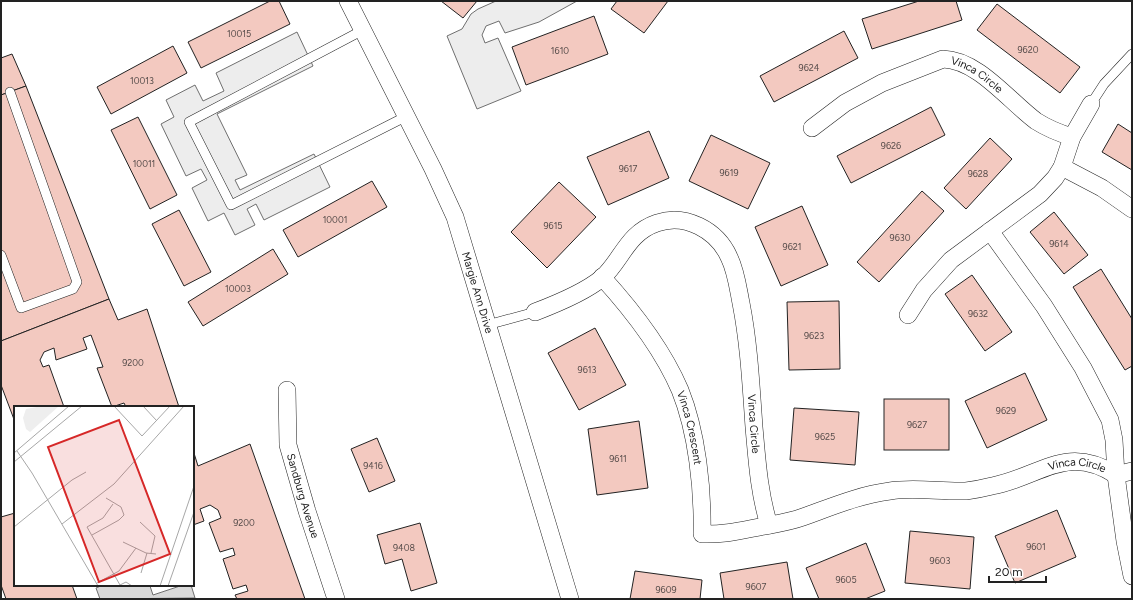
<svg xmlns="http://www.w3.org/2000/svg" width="1133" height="600" viewBox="0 0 1133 600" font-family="Figtree,sans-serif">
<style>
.parking{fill:#ededed;stroke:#6f6f6f}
.water{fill:#d9d9d9;stroke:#6f6f6f}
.building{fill:#f3c9c0;stroke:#222}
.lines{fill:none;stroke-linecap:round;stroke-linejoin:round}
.lane-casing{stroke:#222;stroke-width:10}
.street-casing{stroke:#222;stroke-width:18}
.lane{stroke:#fff;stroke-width:9}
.street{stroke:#fff;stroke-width:17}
.labels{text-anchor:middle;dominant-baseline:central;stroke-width:3;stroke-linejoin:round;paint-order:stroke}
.number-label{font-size:9px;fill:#564c4a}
.street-label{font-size:11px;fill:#222;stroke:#fff}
.inset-road{fill:none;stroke:#a7a7a7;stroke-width:1}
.view{fill:#d62828;fill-opacity:0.15;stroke:#d62828;stroke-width:2}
.inset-edge{fill:none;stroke:#222;stroke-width:2}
</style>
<rect width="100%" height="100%" fill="#fff"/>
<!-- parking -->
<g class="parking">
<path d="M496 1H577L539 22 505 33 499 21 486 26 482 35 485 43 498 38 521 91 477 109 447 36 462 29 471 14 478 9Z"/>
<path d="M297 32 313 66 217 114 247 175 235 180 240 190 314 154 330 187 264 220 256 204 247 209 255 225 235 235 224 213 208 221 192 188 207 180 201 169 186 176 161 124 174 117 166 100 195 85 203 101 224 91 216 73Z"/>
</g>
<!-- water -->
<path class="water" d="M103 585H153L150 586 153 595 183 585H191L195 598 100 599 96 588Z"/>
<!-- building -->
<g class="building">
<path d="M270 1H279L290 24 201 68 188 42Z"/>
<path d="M441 1H477L463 18Z"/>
<path d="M617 1H668L644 33 611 9Z"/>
<path d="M919 1H956L962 20 872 49 862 19Z"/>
<path d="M997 4 1080 67 1060 93 977 30Z"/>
<path d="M594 16 608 54 526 85 512 47Z"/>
<path d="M844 31 858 58 774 102 760 76Z"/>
<path d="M173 46 187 73 111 114 97 87Z"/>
<path d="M12 54 26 86 1 95V58Z"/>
<path d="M26 86 109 299 1 341V95Z"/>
<path d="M931 107 945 135 851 183 837 156Z"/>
<path d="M138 117 177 195 150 209 111 130Z"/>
<path d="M1118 124 1132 133V170L1102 152Z"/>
<path d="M649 131 669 178 608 205 587 157Z"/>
<path d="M711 135 770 163 748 209 689 181Z"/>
<path d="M990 138 1012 159 966 209 944 188Z"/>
<path d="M372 181 387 207 298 257 283 230Z"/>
<path d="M559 182 596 217 547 268 511 232Z"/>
<path d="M922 191 944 211 879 282 857 262Z"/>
<path d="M802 206 828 265 781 286 755 227Z"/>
<path d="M179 210 211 272 184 286 152 224Z"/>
<path d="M1054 212 1088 255 1064 274 1030 232Z"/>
<path d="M273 249 288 274 203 326 188 302Z"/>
<path d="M1101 269 1132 319V366L1125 370 1073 287Z"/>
<path d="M972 275 1012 332 985 351 945 294Z"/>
<path d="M109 299 118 320 147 309 179 407H126L124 403 112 407 97 368 103 367 91 335 83 338 87 349 56 360 54 348 44 352 40 360 43 367 49 365 64 407H15V422L1 385V341Z"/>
<path d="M839 301 840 369 789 370 787 302Z"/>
<path d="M595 328 626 385 579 410 548 353Z"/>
<path d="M1025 373 1047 420 987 448 965 401Z"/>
<rect x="884" y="399" width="65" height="51"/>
<path d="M794 408 859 412 855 465 790 460Z"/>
<path d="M639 421 648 488 597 495 588 429Z"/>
<path d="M377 438 395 481 369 492 351 449Z"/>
<path d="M250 444 305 599H237L235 595 248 591 246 585 233 589 223 559 235 555 233 548 220 552 209 523 221 518 218 510 210 505 200 509 204 521 193 525V450L198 466Z"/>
<path d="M1057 510 1076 557 1015 583 995 536Z"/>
<path d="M15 513V585H72L77 599H6L1 585V517Z"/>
<path d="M420 523 437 583 411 591 402 559 385 564 377 535Z"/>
<path d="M910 531 974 537 970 589 905 583Z"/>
<path d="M866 543 885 591 865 599H819L806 568Z"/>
<path d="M787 562 793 599H724L720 573Z"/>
<path d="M635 571 702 580 700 599H630Z"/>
</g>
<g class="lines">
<!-- lane casing -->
<g class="lane-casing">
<g id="lane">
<path d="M363 30 189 122 231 205 407 116"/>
<path d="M1091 104 1104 84 1132 54"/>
<path d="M1 255 21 308 73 289 77 282 10 92"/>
<path d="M487 325 535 312"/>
</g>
</g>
<!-- street casing -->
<g class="street-casing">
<g id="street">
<path id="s1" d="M348 1 433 169 455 217 570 599"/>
<path id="s2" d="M812 128 845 103 882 83 943 59C978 60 1008 100 1036 121 1047 128 1059 133 1072 137"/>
<path d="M1062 167 1102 188 1132 209"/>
<path d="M990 231 1044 306 1083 368 1110 420 1114 440 1116 475 1125 541 1132 576"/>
<path id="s3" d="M602 277C633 311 662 348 680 390 697 432 703 489 702 534 727 535 746 529 770 525 781 523 792 521 803 517 831 507 859 495 890 491 915 487 940 492 966 491 974 490 984 488 992 486 1040 477 1066 443 1116 475L1132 471"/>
<path id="s4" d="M535 312C556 304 585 292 602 278 622 260 627 233 657 223 685 213 717 230 729 257 736 271 738 288 741 303 749 344 751 385 754 427 757 460 759 493 769 525"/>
<path d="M908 315 924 290 951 260 1040 194 1055 178 1062 167 1072 137 1091 104"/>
<path id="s5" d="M287 390 288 445 307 511 336 599"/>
</g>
</g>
<!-- lane -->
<use href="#lane" class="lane"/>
<!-- street -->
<use href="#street" class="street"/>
</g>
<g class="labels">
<!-- number labels -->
<g class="number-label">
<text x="239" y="33">10015</text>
<text x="1028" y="49">9620</text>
<text x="560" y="50">1610</text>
<text x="809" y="67">9624</text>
<text x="142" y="80">10013</text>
<text x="891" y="145">9626</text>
<text x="144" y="163">10011</text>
<text x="628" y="168">9617</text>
<text x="729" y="172">9619</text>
<text x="978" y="173">9628</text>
<text x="335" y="219">10001</text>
<text x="553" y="225">9615</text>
<text x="900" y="237">9630</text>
<text x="1059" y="243">9614</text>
<text x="792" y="246">9621</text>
<text x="238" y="288">10003</text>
<text x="978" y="313">9632</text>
<text x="814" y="335">9623</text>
<text x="133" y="362">9200</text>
<text x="587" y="369">9613</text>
<text x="1006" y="410">9629</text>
<text x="917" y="424">9627</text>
<text x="825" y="436">9625</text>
<text x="618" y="458">9611</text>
<text x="373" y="465">9416</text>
<text x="244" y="522">9200</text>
<text x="1036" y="546">9601</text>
<text x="404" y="547">9408</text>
<text x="940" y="560">9603</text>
<text x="846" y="579">9605</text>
<text x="756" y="586">9607</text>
<text x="666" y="589">9609</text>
</g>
<!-- street labels -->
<g class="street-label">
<text stroke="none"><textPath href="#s2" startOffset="187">Vinca Circle</textPath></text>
<text stroke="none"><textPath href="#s1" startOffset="320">Margie Ann Drive</textPath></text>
<text stroke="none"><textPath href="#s4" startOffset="411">Vinca Circle</textPath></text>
<text stroke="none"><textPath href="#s3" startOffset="177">Vinca Crescent</textPath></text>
<text stroke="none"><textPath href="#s3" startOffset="670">Vinca Circle</textPath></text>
<text stroke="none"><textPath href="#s5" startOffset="108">Sandburg Avenue</textPath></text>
</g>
</g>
<!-- overview -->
<g transform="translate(14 406)">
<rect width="180" height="180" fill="#fff"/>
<path d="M28 0H45L16 26 12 23 9 12 12 3Z" fill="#eee"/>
<path class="inset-road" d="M100 0 128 30 156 0M129 0 143 15M3 45 18 67 84 180M0 47 55 0M0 56 68 0M99 98 89 112 73 121 106 179M126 116 141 130 137 147M48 118 100 78 170 0M0 121 58 74 72 66M78 129 105 114 110 109 107 101 92 92M109 136 132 147 142 148M127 167 133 147M83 177 105 165 122 142M106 179 112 176 118 180M146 180 180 80M154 180 180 106"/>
<path class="view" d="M105 14 156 148 85 176 34 41Z"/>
<rect width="180" height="180" class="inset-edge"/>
</g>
<!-- border -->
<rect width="1133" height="600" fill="none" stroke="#222222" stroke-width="4"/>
<!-- scale -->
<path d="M989 576v6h57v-6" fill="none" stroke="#222222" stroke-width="2"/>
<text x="995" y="576" font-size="12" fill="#222222" stroke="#ffffff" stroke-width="3" paint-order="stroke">20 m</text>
</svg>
